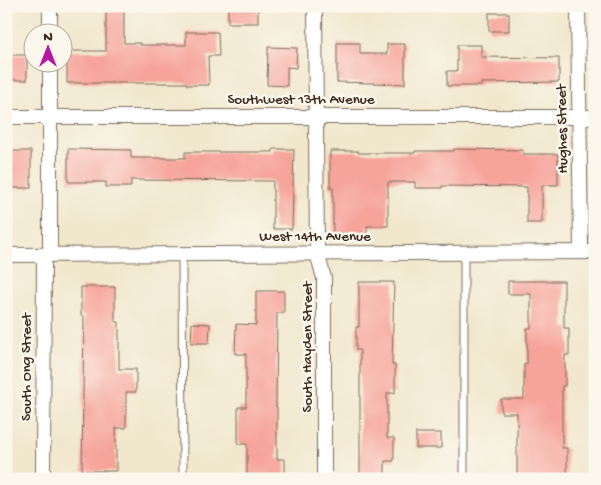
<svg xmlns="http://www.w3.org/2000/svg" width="601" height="485" viewBox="0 0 601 485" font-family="'Gochi Hand',sans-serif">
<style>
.building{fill:#f6a39a}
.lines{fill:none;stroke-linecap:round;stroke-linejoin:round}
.lane-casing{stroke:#7b6c5b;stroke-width:9}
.street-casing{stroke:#7b6c5b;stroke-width:16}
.lane{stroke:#fff;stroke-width:7}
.street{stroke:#fff;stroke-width:14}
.labels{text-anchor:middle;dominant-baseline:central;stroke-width:5;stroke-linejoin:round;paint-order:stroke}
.street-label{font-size:15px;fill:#3b2a1e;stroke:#fbf7ec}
</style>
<rect width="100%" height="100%" fill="#fbf7ec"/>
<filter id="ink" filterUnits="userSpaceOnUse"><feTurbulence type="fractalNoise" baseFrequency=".02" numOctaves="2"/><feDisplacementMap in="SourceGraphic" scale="10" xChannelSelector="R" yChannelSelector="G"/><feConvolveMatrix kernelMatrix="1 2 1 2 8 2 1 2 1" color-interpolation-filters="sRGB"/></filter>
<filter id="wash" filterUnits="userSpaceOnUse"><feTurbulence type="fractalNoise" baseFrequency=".0096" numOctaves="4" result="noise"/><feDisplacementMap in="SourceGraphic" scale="20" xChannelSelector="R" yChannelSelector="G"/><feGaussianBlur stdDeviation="1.12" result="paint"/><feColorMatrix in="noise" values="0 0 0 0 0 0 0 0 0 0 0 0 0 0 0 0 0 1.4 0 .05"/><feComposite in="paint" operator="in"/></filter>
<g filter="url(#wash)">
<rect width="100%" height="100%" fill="#f1e7cd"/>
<g id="blocks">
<!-- building -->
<g class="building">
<rect x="228" y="6" width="30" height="17"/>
<path d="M106 8H124V43H140V45H186V32H218L219 56H208L209 85H187V83H67V51H106Z"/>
<rect x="489" y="13" width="20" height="18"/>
<path d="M337 43H360V54H387V44H405V84L337 82Z"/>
<path d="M457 45H481V57L559 58V82L481 83V86H447V71H457Z"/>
<path d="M268 47 297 48 296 68 287 67V86L267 85Z"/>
<rect x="6" y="55" width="21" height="25"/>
<path d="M68 149 131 150V158H185V152H273V149H294L292 229H273V181L131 180V187H106V182H68Z"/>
<path d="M454 149 523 150V154H558V185H542V223H527V187L442 186V188H415V182H388V226H367V235H333V188H330V151H358V153H415V151H454Z"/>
<rect x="6" y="151" width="25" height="37"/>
<path d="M508 281H564V328H569V355H565V386H562V448H567V479L517 478V413H501V399H524V364H527V328H531V294H508Z"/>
<path d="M359 282H394L392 365H395V393H387V438H394V461H385V479H360V350H356V327H359Z"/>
<path d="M81 287H115V322H119V369H136V392H126V428H116V471H82L84 316H81Z"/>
<path d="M256 291H284V313H277L276 407H277V459H285V479H247V444H238V407H246V354H235L236 324 256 325Z"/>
<path d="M192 323 210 324 209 343H191Z"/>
<rect x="416" y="433" width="25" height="15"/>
</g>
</g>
</g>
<g filter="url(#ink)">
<use href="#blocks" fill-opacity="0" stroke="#7b6c5b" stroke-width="1"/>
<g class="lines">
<!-- lane casing -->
<g class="lane-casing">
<g id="lane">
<path d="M464 253V479"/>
<path d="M182 254 183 479"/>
</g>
</g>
<!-- street casing -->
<g class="street-casing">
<g id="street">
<path d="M50 6V32"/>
<path d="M315 6 317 253 324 278V479"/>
<path d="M578 6 581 252"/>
<path d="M6 117H595"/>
<path d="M6 255 595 252"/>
<path d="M50 255V62"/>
<path d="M43 479 44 255"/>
</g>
</g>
<!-- lane -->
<use href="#lane" class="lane"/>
<!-- street -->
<use href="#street" class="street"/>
</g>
</g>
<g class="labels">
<!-- street labels -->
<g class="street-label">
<text x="301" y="100">Southwest 13th Avenue</text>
<text transform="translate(563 129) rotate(-91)">Hughes Street</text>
<text x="315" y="237">West 14th Avenue</text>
<text transform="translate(308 347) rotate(-90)">South Hayden Street</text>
<text transform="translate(27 367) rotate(-90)">South Ong Street</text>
</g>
</g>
<!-- margin -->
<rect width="601" height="485" fill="none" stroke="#fbf7ec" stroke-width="25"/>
<!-- north arrow -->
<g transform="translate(48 48)"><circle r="24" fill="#fbf7ec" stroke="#aea59a"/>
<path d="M0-4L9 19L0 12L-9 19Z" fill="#b5179e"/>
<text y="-8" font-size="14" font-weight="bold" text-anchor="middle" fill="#3b2a1e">N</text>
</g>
</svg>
